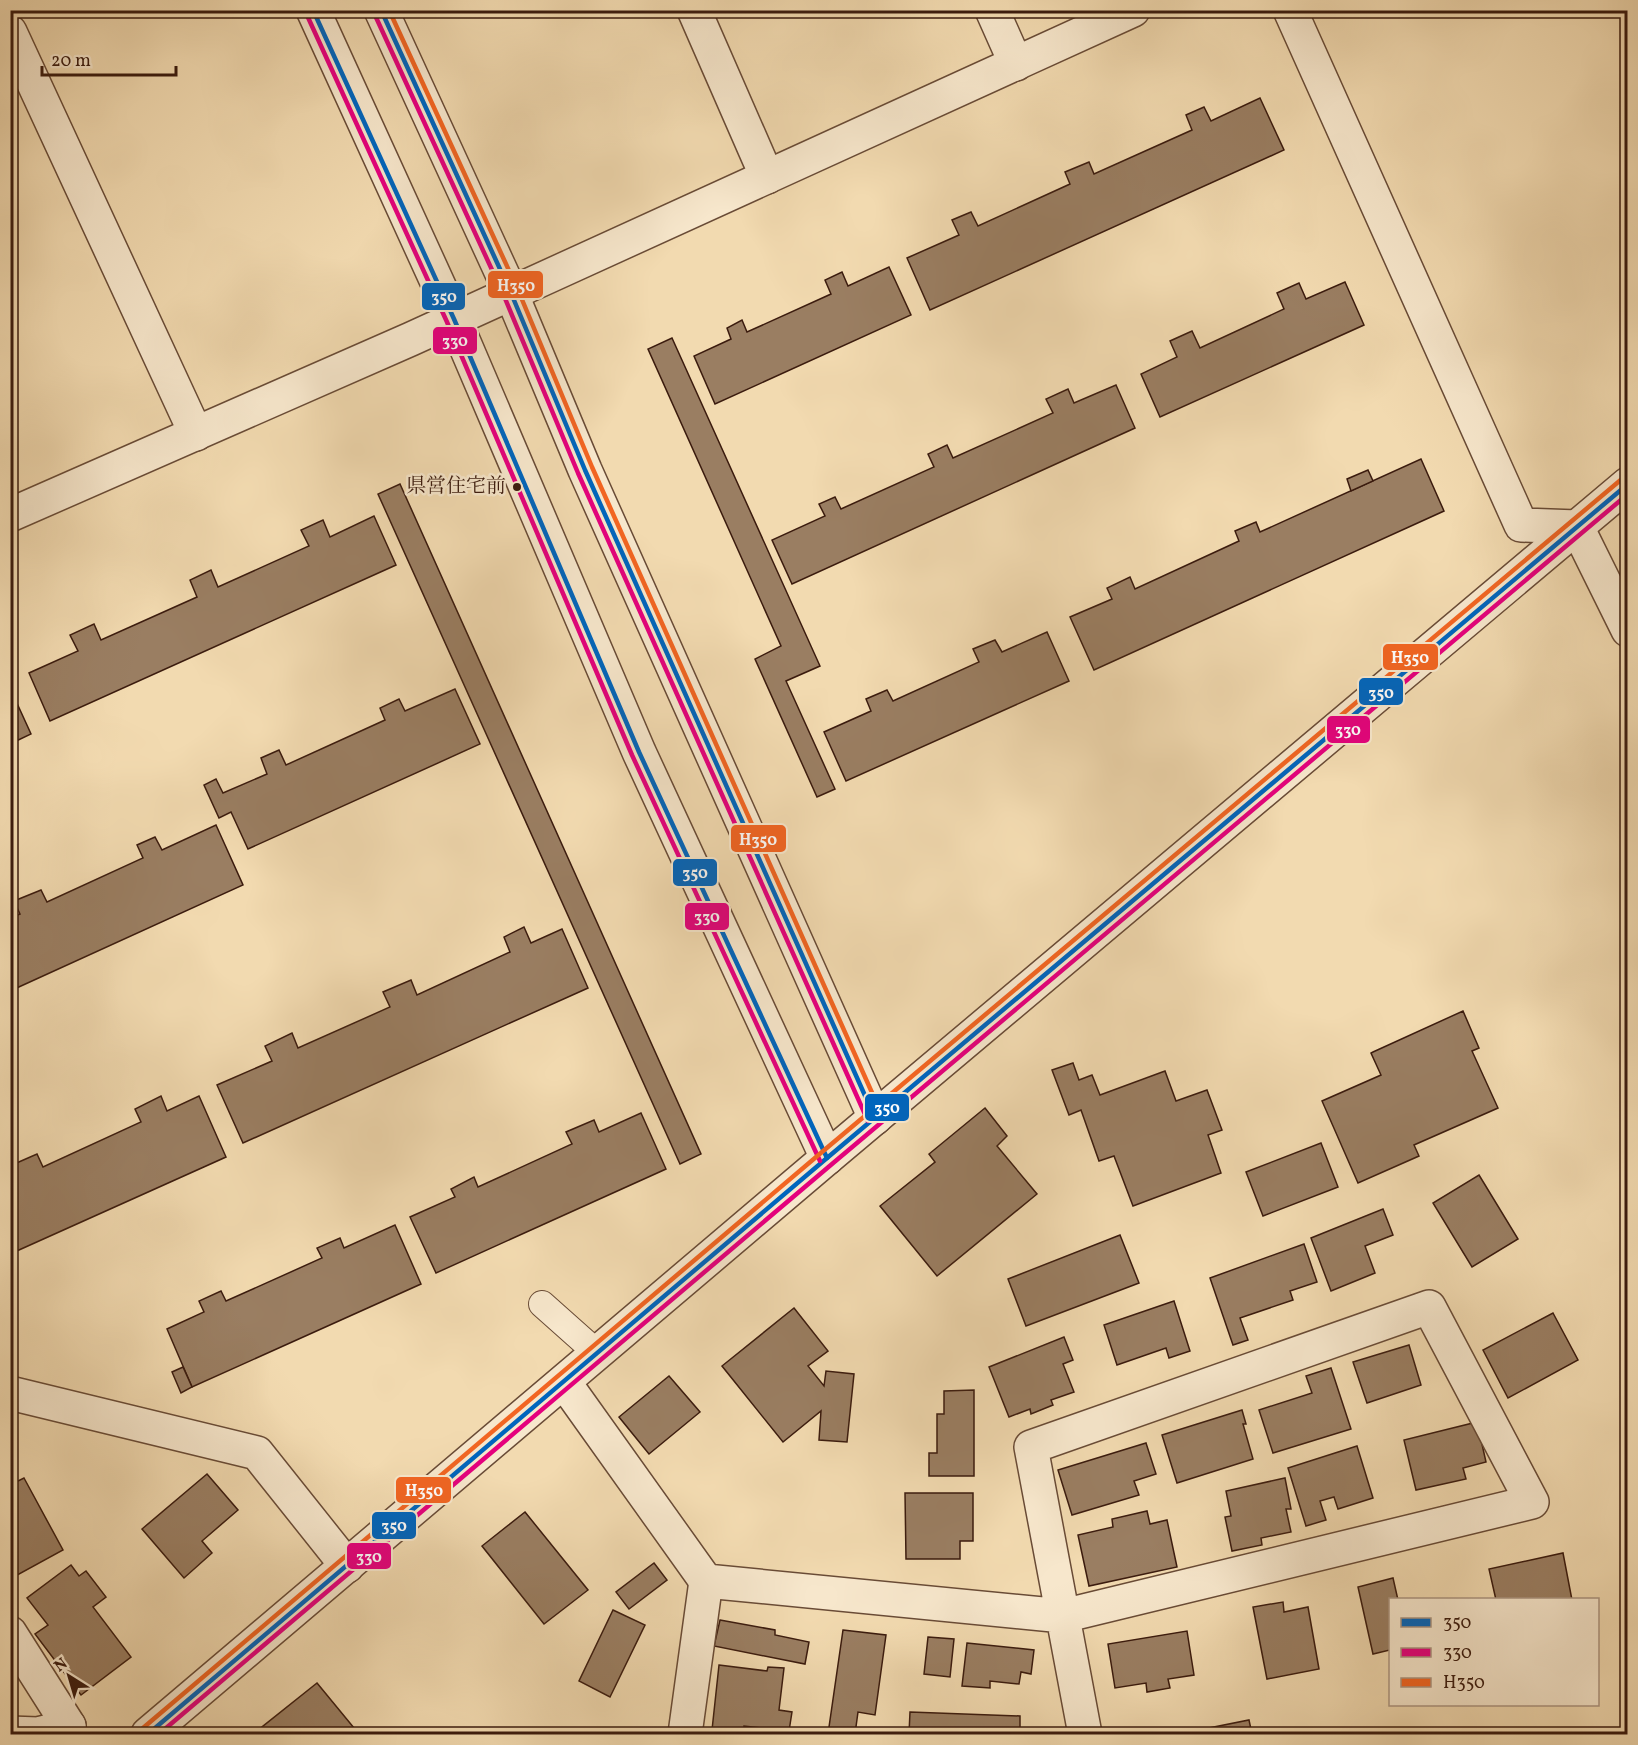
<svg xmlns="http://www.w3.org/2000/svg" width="1638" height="1745" viewBox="0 0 1638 1745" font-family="Vollkorn,'Noto Serif JP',serif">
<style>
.building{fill:#9a7e62;stroke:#3b1b0e;stroke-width:1.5}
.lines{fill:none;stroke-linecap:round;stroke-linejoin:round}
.service-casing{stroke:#694b36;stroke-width:28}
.minor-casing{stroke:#694b36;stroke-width:36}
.tertiary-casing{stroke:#694b36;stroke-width:36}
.service{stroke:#f7e7cc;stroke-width:26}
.minor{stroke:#f7e7cc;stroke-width:33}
.tertiary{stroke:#f7e7cc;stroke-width:33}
.bus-1-casing{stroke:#f7e7cc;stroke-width:9}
.bus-2-casing{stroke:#f7e7cc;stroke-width:9}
.bus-3-casing{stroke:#f7e7cc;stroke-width:9}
.bus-1{stroke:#0065bd;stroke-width:4.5}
.bus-2{stroke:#e5007d;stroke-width:4.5}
.bus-3{stroke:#f26522;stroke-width:4.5}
.bus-dot{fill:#3b1b0e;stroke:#f7e7cc;stroke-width:2}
.labels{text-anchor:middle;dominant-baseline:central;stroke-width:5;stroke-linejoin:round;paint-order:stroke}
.bus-label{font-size:20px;fill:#3b1b0e;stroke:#f7e7cc;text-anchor:end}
.line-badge{stroke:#f7e7cc;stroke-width:2}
.badge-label{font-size:16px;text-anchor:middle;font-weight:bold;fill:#fff}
</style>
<rect width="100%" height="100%" fill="#f2dab0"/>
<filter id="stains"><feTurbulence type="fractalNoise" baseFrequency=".00333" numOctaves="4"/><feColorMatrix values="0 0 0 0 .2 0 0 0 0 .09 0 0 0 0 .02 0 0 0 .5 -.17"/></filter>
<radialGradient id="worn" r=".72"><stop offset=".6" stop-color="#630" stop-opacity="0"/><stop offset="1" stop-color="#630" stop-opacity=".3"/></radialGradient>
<!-- building -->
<g class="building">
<path d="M1260 98 1284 150 930 310 907 258 959 235 952 220 971 212 978 226 1070 184 1065 172 1089 162 1094 174 1192 130 1186 115 1204 107 1211 121Z"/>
<path d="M889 267 911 315 715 404 694 356 731 339 727 328 742 320 747 332 831 294 825 280 842 272 848 286Z"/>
<path d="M1345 282 1364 325 1160 417 1141 374 1177 357 1170 341 1192 331 1200 348 1284 309 1277 293 1299 283 1306 299Z"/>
<path d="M672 338 820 666 786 681 835 789 817 797 755 659 781 646 648 349Z"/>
<path d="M1116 385 1135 428 792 584 772 540 825 516 819 504 835 497 841 509 934 467 928 454 947 445 953 458 1053 413 1046 399 1068 389 1074 403Z"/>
<path d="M1421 459 1444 511 1094 670 1070 617 1112 599 1107 588 1130 577 1135 589 1239 541 1235 531 1256 522 1260 532Z"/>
<path d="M1368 470 1373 481 1351 491 1347 479Z"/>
<path d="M400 484 701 1154 680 1164 378 494Z"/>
<path d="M374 516 396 565 50 721 29 673 78 651 70 635 94 624 101 640 197 597 190 580 211 570 218 587 309 546 301 530 323 520 330 537Z"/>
<path d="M1047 632 1069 681 846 781 824 732 871 711 866 699 887 690 893 701 979 662 973 649 995 640 1002 652Z"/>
<path d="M10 688 31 734 10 744Z"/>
<path d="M455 689 480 744 248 849 231 812 219 818 204 785 216 779 223 793 267 774 261 758 279 750 286 765 385 720 380 708 399 699 405 711Z"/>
<path d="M216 825 243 885 10 991V918L20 914 14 901 41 890 47 902 143 858 137 845 155 837 162 850Z"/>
<path d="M524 927 531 943 562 929 588 988 243 1143 217 1085 272 1061 265 1046 292 1033 298 1048 390 1007 383 992 411 980 417 995 510 952 504 937Z"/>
<path d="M1463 1011 1479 1048 1472 1051 1498 1108 1414 1145 1419 1156 1358 1183 1322 1101 1381 1075 1371 1053 1373 1052Z"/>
<path d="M1073 1063 1079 1080 1092 1075 1100 1095 1165 1071 1176 1101 1207 1090 1222 1130 1208 1135 1221 1173 1133 1206 1114 1156 1099 1161 1081 1110 1069 1115 1052 1070Z"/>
<path d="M161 1096 167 1111 199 1096 226 1157 10 1254V1182L17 1179 12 1165 37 1154 43 1167 141 1122 135 1109Z"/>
<path d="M985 1108 1007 1136 997 1146 1037 1194 937 1276 880 1206 935 1162 929 1154Z"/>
<path d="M641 1113 666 1169 436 1273 410 1217 455 1197 451 1189 474 1177 478 1187 572 1144 566 1132 594 1120 599 1132Z"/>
<path d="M1321 1143 1338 1187 1263 1216 1246 1172Z"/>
<path d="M1479 1175 1518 1239 1472 1267 1433 1203Z"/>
<path d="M1383 1209 1393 1235 1365 1246 1375 1273 1331 1291 1311 1238Z"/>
<path d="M395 1225 421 1284 192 1387 167 1329 204 1312 199 1301 221 1291 226 1301 322 1258 317 1248 340 1238 344 1248Z"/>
<path d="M1120 1235 1139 1283 1026 1326 1008 1279Z"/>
<path d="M1304 1244 1317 1282 1290 1291 1293 1300 1240 1318 1248 1340 1233 1345 1210 1278Z"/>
<path d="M1174 1301 1190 1351 1169 1358 1166 1348 1117 1365 1104 1325Z"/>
<path d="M794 1308 828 1351 808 1366 824 1386 826 1371 854 1374 847 1442 819 1440 821 1411 783 1442 722 1366Z"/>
<path d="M1553 1313 1578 1360 1508 1398 1483 1350Z"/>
<path d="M1064 1337 1073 1360 1063 1364 1074 1392 1051 1400 1053 1405 1031 1414 1030 1409 1009 1417 989 1367Z"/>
<path d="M1409 1345 1421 1385 1367 1403 1353 1362Z"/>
<path d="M183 1367 192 1387 181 1393 172 1372Z"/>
<path d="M1331 1368 1351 1429 1273 1453 1259 1410 1312 1393 1306 1376Z"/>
<path d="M669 1376 700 1412 649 1454 619 1417Z"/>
<path d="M974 1390V1476H929V1453H937V1414H944V1391Z"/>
<path d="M1242 1410 1246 1424H1243L1253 1459 1177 1483 1162 1435Z"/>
<path d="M1477 1422 1486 1462 1463 1468 1466 1479 1416 1490 1404 1440Z"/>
<path d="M1146 1443 1156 1474 1134 1481 1139 1495 1072 1515 1058 1470Z"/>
<path d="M1357 1446 1373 1498 1338 1509 1334 1497 1320 1501 1326 1520 1306 1526 1288 1468Z"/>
<path d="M207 1474 238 1510 202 1541 212 1553 184 1578 142 1529Z"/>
<path d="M24 1478 63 1550 10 1579V1485Z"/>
<path d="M1285 1478 1291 1509H1286L1291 1532 1261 1538 1262 1545 1232 1551 1225 1517 1231 1516 1226 1491Z"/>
<path d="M905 1493H973V1541H960V1559H906Z"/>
<path d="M1147 1511 1150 1524 1167 1520 1177 1567 1089 1586 1078 1535 1113 1527 1112 1519Z"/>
<path d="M525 1512 588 1590 544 1624 482 1546Z"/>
<path d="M1563 1553 1572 1600H1496L1489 1569Z"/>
<path d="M654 1563 667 1580 629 1609 616 1592Z"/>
<path d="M71 1565 79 1576 86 1571 106 1597 93 1607 131 1657 81 1695 35 1634 48 1625 27 1598Z"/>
<path d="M1393 1578 1398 1600H1390V1650L1373 1654 1358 1587Z"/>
<path d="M1283 1602 1284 1612 1308 1607 1319 1669 1267 1679 1253 1607Z"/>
<path d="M613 1610 645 1625 610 1697 579 1681Z"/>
<path d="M720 1620 775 1630V1635L809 1642 805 1664 714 1646Z"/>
<path d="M843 1630 886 1635 875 1715 858 1712 855 1734H828Z"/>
<path d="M1187 1631 1194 1675 1168 1679 1170 1688 1147 1692 1146 1683 1115 1688 1108 1644Z"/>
<path d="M928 1637 954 1639 950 1677 924 1674Z"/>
<path d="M967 1643 1034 1650 1031 1674 1021 1672 1019 1684 990 1681V1688L962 1686Z"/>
<path d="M719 1665 767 1671 768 1667 784 1668 779 1710 792 1712 789 1731 744 1726 743 1733 712 1730Z"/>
<path d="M317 1683 359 1734H253Z"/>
<path d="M910 1712 1020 1716V1734H909Z"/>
<path d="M1249 1720 1252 1734H1179Z"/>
</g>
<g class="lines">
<!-- service casing -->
<g class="service-casing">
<path id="service" d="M542 1304 597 1353"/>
</g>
<!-- minor casing -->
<g class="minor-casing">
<g id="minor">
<path d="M694 10 767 177"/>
<path d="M992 10 1016 64"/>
<path d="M1290 10 1521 525 1577 527 1628 630"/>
<path d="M10 32 196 434"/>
<path d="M10 515 411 339 1133 10"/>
<path d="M564 1382 706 1581 1063 1616 1532 1502 1429 1307 1031 1447 1085 1734"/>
<path d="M10 1393 257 1453 347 1566"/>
<path d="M10 1633 69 1726V1734"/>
<path d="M10 1733 38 1734 69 1726"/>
<path d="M685 1734 706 1581"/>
</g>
</g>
<!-- tertiary casing -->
<g class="tertiary-casing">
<g id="tertiary">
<path d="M313 10 454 319 639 752 827 1158"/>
<path d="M381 10 511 293 585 470 875 1118"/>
<path d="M148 1734 827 1158 1628 484"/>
</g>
</g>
<!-- service -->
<use href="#service" class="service"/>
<!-- minor -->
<use href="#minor" class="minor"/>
<!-- tertiary -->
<use href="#tertiary" class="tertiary"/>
<!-- bus-1 casing -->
<g class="bus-1-casing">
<g id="bus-1">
<path d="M313 10 454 319 639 752 827 1158"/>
<path d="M381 10 511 293 585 470 875 1118"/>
<path d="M148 1734 827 1158 1628 484"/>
</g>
</g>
<!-- bus-2 casing -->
<g class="bus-2-casing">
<g id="bus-2">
<path d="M306 13 447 322 632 755 820 1161"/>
<path d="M374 13 504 296 578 473 868 1121"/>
<path d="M159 1734 832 1164 1628 494"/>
</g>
</g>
<!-- bus-3 casing -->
<g class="bus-3-casing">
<g id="bus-3">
<path d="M389 10 518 290 592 467 882 1115"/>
<path d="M143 1728 822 1152 1623 478"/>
</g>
</g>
<!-- bus-1 -->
<use href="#bus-1" class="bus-1"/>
<!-- bus-2 -->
<use href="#bus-2" class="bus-2"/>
<!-- bus-3 -->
<use href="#bus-3" class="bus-3"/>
</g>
<!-- markers -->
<circle class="bus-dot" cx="517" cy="487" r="5"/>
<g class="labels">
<!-- bus labels -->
<g class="bus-label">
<text x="506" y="487">県営住宅前</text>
</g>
</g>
<g class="line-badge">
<rect x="487" y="270" width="57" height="29" rx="6" fill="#f26522"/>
<rect x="421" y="282" width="45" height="29" rx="6" fill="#0065bd"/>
<rect x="432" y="326" width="46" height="29" rx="6" fill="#e5007d"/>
<rect x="1382" y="643" width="57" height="28" rx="6" fill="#f26522"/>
<rect x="1358" y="677" width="46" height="29" rx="6" fill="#0065bd"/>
<rect x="1326" y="715" width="45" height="29" rx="6" fill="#e5007d"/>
<rect x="730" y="824" width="57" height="29" rx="6" fill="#f26522"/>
<rect x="672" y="858" width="46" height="29" rx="6" fill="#0065bd"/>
<rect x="684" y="902" width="46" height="29" rx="6" fill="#e5007d"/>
<rect x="864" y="1093" width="46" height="29" rx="6" fill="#0065bd"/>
<rect x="395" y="1476" width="57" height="28" rx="6" fill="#f26522"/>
<rect x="371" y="1511" width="46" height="29" rx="6" fill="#0065bd"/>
<rect x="346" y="1542" width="46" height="28" rx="6" fill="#e5007d"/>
</g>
<g class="badge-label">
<text x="516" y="291">H350</text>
<text x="444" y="302">350</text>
<text x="455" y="346">330</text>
<text x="1410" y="663">H350</text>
<text x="1381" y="698">350</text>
<text x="1348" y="735">330</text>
<text x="758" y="845">H350</text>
<text x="695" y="878">350</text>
<text x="707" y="922">330</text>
<text x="887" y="1113">350</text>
<text x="424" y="1496">H350</text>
<text x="394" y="1531">350</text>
<text x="369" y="1562">330</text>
</g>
<!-- margin -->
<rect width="1638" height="1745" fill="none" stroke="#f2dab0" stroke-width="36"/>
<rect x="12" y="12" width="1614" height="1721" fill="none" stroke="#3b1b0e" stroke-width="3"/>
<rect x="18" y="18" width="1602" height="1709" fill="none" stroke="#3b1b0e" stroke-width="1.5"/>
<!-- legend -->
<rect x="1389" y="1598" width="210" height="108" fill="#f7e7cc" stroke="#ac9580" stroke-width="1.5"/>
<rect x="1401" y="1618" width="30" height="9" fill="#0065bd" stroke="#ac9580" stroke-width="1.5"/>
<text x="1443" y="1628" font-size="18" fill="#3b1b0e">350</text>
<rect x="1401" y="1648" width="30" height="9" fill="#e5007d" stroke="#ac9580" stroke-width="1.5"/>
<text x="1443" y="1658" font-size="18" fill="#3b1b0e">330</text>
<rect x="1401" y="1678" width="30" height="9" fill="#f26522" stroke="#ac9580" stroke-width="1.5"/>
<text x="1443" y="1688" font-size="18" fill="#3b1b0e">H350</text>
<!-- north arrow -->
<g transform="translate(69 1676) rotate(323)" stroke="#f7e7cc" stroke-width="4.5" paint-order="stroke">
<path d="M0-4.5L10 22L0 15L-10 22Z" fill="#3b1b0e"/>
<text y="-9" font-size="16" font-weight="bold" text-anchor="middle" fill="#3b1b0e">N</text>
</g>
<!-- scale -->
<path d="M42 66v9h134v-9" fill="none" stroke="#3b1b0e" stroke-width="3"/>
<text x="51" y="66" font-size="18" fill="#3b1b0e" stroke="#f7e7cc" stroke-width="4.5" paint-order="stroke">20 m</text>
<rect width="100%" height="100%" filter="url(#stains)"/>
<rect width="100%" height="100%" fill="url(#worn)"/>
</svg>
